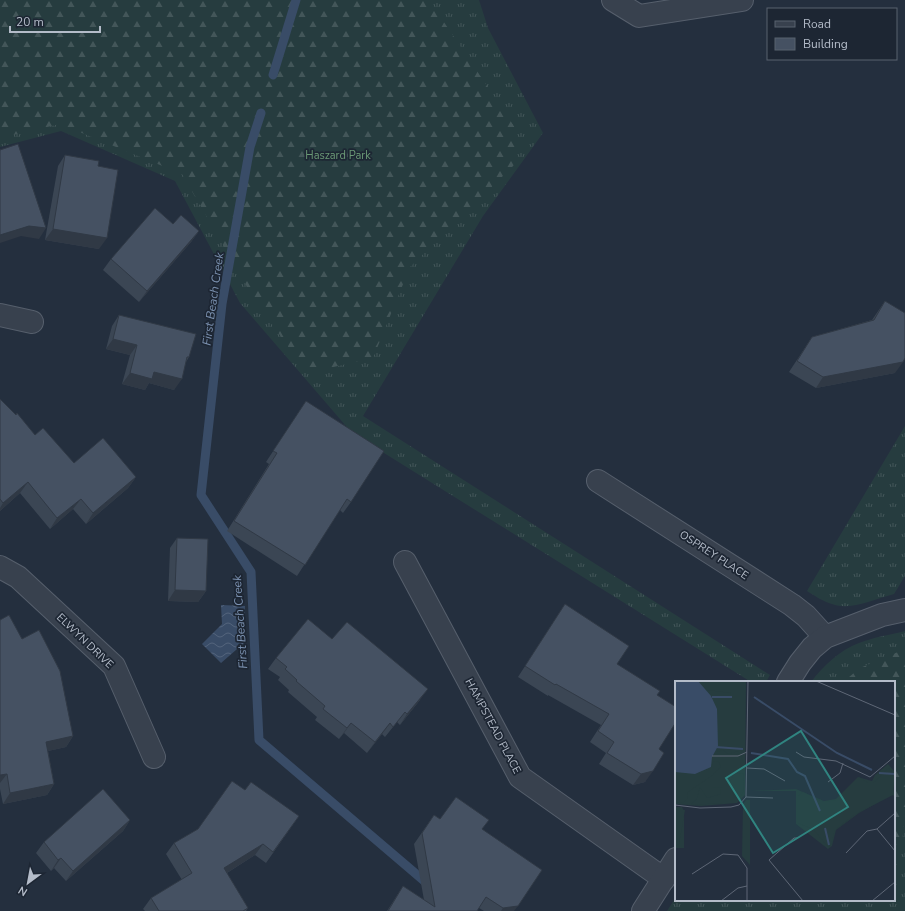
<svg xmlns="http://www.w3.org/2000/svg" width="905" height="911" viewBox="0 0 905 911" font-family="'Nunito Sans',sans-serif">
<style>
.grass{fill:url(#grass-tufts)}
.forest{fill:url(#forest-firs)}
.water{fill:url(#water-waves)}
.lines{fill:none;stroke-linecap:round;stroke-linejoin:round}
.stream{stroke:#394c67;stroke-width:9}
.minor-casing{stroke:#565f6c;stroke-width:24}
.minor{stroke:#38414e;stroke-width:22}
.wall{fill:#3b4654}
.shaded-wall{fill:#303945}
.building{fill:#455162;stroke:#303945}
.labels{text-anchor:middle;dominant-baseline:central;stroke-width:3.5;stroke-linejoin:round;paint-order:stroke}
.park-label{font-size:11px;fill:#6b9a76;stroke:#1d2633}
.street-label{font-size:11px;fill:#b4bcc9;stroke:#1d2633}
.water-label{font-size:12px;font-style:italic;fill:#7c92b1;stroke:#1d2633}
.inset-river{fill:none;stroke:#394c67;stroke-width:2}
.inset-road{fill:none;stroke:#5e6776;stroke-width:1}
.view{fill:#308480;fill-opacity:0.15;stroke:#308480;stroke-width:2}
.inset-edge{fill:none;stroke:#b4bcc9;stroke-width:2}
</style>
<defs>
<pattern id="grass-tufts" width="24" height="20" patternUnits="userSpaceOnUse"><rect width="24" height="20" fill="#263c3f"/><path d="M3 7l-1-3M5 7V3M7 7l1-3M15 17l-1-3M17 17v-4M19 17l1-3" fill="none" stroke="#435659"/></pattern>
<pattern id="forest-firs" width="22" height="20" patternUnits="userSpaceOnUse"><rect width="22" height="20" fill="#263c3f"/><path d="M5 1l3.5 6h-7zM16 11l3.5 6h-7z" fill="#435659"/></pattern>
<pattern id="water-waves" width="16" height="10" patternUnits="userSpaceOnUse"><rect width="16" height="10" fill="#394c67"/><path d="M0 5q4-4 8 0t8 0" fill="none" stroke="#53647b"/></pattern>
</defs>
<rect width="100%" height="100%" fill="#242f3e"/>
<!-- grass -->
<g class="grass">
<path d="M0 0H479L488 28 543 133 483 216 363 416 770 675 766 682H751L352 433 240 303 175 181 61 131 0 147Z"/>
<path d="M905 426V576L894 594C874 599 852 611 832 604 824 602 815 596 807 591Z"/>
<path d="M905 631V911H667L676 897V900H894V682H811C823 666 840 650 859 643 874 637 890 635 905 631Z"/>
</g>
<!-- forest -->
<g class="forest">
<path d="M0 0H429L516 129 514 165 410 267 373 358 307 373 254 299 182 174 60 124 0 138Z"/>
<path d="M905 649V815L902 843 894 845V682H843L860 668Z"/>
</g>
<!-- water -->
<path class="water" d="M221 605 245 606 244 643 221 663 202 644 222 624Z"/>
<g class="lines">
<!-- stream -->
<g class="stream">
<path d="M273 75 296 0"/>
<path d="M261 113 250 147 222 304 201 495 251 572 259 740 429 885"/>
</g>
<!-- minor casing -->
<g class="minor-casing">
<g id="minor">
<path d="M613 0 639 16 742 0"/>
<path d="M0 315 32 322"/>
<path d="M598 481 792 605 806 616 825 637"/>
<path d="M405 562 520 777 664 879"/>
<path d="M0 567 18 577 114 666 154 757"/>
<path d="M788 682 800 663 812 648 825 637 882 615 905 610"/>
<path d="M643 911 676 859"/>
</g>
</g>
<!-- minor -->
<use href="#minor" class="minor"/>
</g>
<!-- wall -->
<g class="wall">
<path d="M65 155 98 166 99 249 45 240 58 166Z"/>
<path d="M199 231 191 242 139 302 103 270 111 259Z"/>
<path d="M885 301 895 373 816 388 789 372 812 337 872 320Z"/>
<path d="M119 315 189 357 186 362 174 390 149 383 145 390 122 384 130 355 106 349 112 326Z"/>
<path d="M0 399 35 435 74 463 136 477 128 488 86 524 73 509 50 529 20 493 0 511Z"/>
<path d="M306 401 351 502 343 513 340 510 297 576 227 531 269 464 266 462Z"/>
<path d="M177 538 206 591 198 602 168 601 170 548Z"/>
<path d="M565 604 617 664 657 695 659 749 645 782 633 785 599 764 606 753 590 742 601 725 548 695V696L518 677Z"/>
<path d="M0 620 73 736 66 747 48 751 54 784 47 795 3 804 0 789Z"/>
<path d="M332 639 420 700 400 725 397 722 385 737 382 734 367 753 344 733 339 739 315 720 317 717 288 692 289 690 278 680 280 677 268 669 276 658Z"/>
<path d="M434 815 440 819 482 829 514 911H484L479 908 477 911H387L403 886 424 900 414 844Z"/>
<path d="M299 816 266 863 255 855 227 873 248 908 246 911H145L143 909 151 898 182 880 166 854 174 843 198 829Z"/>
<path d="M130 820 123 831 66 881 54 868 51 871 36 853 44 842Z"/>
</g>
<!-- shaded-wall -->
<g class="shaded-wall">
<path d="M29 226 46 228 39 239 21 236 0 243V235Z"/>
<path d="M53 229 107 238 99 249 45 240Z"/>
<path d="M199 231 191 242 139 302 147 291Z"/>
<path d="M113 339 137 345 130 355 106 349Z"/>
<path d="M903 362 895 373 816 388 823 377Z"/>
<path d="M154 372 182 379 174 390 149 383 145 390 122 384 130 373Z"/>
<path d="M136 477 128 488 86 524 93 513Z"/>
<path d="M28 482 20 493 0 511V508L3 503Z"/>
<path d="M81 499 73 509 50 529 57 518Z"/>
<path d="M175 590 206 591 198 602 168 601Z"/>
<path d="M428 689 420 700 400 725 407 714Z"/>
<path d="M351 723 344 733 339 739 347 728Z"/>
<path d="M390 723 382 734 367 753 375 742Z"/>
<path d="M73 736 66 747 39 753 46 742Z"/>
<path d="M653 771 645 782 633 785 641 774Z"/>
<path d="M7 774 0 783V775Z"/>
<path d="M54 784 47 795 3 804 10 793Z"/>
<path d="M130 820 123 831 66 881 73 871Z"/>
<path d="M263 844 255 855 217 879 224 868Z"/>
<path d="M61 858 54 868 51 871 58 860Z"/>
<path d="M518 906 514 911H501L503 908Z"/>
</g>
<!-- building -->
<g class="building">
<path d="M18 144 46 228 29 226 0 235V150Z"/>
<path d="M65 155 99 161 98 166 118 170 107 238 53 229Z"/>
<path d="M155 208 173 224 181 215 199 231 147 291 111 259Z"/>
<path d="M885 301 905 313V358L903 362 823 377 797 361 812 337 874 320Z"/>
<path d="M119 315 196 334 189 357H187L182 379 154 372 152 379 130 373 137 345 113 339Z"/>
<path d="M0 399 16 415 17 413 35 435 43 428 74 463 103 438 136 477 93 513 81 499 57 518 28 482 3 503 0 499Z"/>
<path d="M306 401 384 451 351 502 347 499 305 565 234 521 277 453 273 451Z"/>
<path d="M177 538 208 539 206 591 175 590Z"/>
<path d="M565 604 629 646 617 664 660 691 657 695 676 707V722L659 749 664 753 653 771 641 774 607 753 614 742 598 731 609 714 556 684 555 685 525 666Z"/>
<path d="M9 615 22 639 39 630 60 671 73 736 46 742 54 784 10 793 7 774 0 775V620Z"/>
<path d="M308 619 332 639 347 622 428 689 407 714 405 712 393 727 390 723 375 742 351 723 347 728 323 709 325 706 296 681 297 680 285 669 287 667 276 658Z"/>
<path d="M232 781 245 790 251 782 299 816 273 852 263 844 224 868 248 908 243 911H159L151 898 192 873 174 843 198 829Z"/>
<path d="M103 789 130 820 73 871 61 858 58 860 44 842Z"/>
<path d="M456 797 489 820 482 829 542 870 518 906 503 908 486 897 477 911H388L403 886 435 907 422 833 434 815 440 819Z"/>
</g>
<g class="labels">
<!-- park labels -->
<g class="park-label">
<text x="338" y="155">Haszard Park</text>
</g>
<!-- street labels -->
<g class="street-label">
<text transform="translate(714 555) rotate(33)">OSPREY PLACE</text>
<text transform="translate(85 641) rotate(44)">ELWYN DRIVE</text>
<text transform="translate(493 726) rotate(62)">HAMPSTEAD PLACE</text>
</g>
<!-- water labels -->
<g class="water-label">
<text transform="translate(213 299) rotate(-82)">First Beach Creek</text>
<text transform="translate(240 622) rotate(-94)">First Beach Creek</text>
</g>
</g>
<!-- overview -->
<g transform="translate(675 681)">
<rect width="220" height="220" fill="#242f3e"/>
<path d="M0 0H71L70 114 62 122 26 125 0 123ZM213 83 220 91 218 113 184 132 161 149 157 165 153 168 121 143V110H74L121 108 149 120 161 118 183 96 197 100 200 94ZM71 119H75V184L67 175 68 123ZM0 126H7L9 130V167H1L0 171Z" fill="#263c3f"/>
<path d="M32 9 56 12 55 17H38L29 10ZM43 65H69V82L63 70 53 73 48 69 42 71ZM43 80 46 85 38 94 13 111 12 118 9 121 0 122V91L20 93 36 86 38 81ZM214 87 220 95 218 107 220 116 218 114 179 134 160 149 156 164 153 166 139 149 123 142V115L128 111 149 121 161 119 184 96 193 102H198ZM68 92 69 109 64 119 59 115 54 102 59 93ZM25 106 32 117 46 113 45 108H36L38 106 48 107V122L16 124 22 117ZM0 128 10 129 4 163 0 165Z" fill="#263c3f"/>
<path d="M0 0H23L36 15 42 28 43 65 37 76 36 86 20 93 0 91Z" fill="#394c67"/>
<path class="inset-river" d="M37 16H57M79 16 162 72 197 89M40 66 68 68M76 72 113 78 122 91 130 95 145 130M204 92 220 93M150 147 154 164"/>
<path class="inset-road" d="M141 0 220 34M121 71 129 76 161 80 195 96 220 75M37 75H63L72 71M72 87 89 88 110 100M153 101 165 92 168 82M71 116 73 0M71 116 98 117M0 124 25 127 56 126 64 124 71 116M202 148 220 170M123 157H119L94 179 128 220M171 172 192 150 202 148 220 132M17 193 48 173 63 174 72 187V220M46 220 63 207 72 205M197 220 220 201"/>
<path class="view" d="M126 50 173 126 98 172 51 97Z"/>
<rect width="220" height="220" class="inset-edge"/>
</g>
<!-- legend -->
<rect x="767" y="8" width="130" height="52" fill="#1d2633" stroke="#59626f"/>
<rect x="775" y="21" width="20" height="6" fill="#38414e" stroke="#59626f"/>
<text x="803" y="28" font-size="12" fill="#b4bcc9">Road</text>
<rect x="775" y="38" width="20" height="12" fill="#455162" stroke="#59626f"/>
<text x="803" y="48" font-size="12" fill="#b4bcc9">Building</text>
<!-- north arrow -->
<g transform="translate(28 883) rotate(212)" stroke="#1d2633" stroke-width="3" paint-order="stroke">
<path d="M0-3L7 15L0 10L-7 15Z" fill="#b4bcc9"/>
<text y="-6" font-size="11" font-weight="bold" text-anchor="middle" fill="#b4bcc9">N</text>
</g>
<!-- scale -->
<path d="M10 26v6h90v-6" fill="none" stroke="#b4bcc9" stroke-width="2"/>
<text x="16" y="26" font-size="12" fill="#b4bcc9" stroke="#1d2633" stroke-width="3" paint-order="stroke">20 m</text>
</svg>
